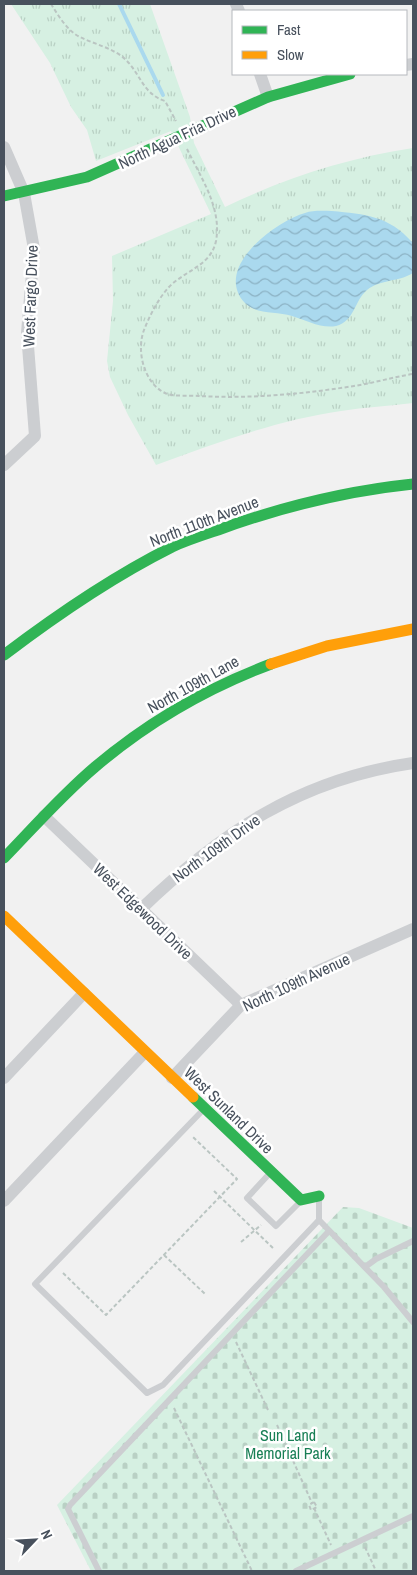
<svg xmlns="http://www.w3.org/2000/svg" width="417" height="1575" viewBox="0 0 417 1575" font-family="'Archivo Narrow',sans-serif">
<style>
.grass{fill:url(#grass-tufts)}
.cemetery{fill:url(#cemetery-stones)}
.water{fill:url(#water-waves)}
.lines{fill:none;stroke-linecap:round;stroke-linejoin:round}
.stream{stroke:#aad9ee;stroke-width:4}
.path{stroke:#bac5c2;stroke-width:2;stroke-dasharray:4 2.5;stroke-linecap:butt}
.lane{stroke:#ccced1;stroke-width:6}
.street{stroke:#ccced1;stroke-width:12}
.fast{stroke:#30b455;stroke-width:11}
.slow{stroke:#ff9f0a;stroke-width:11}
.labels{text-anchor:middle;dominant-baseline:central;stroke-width:5;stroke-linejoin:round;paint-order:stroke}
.street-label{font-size:16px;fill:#48515d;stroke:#fff}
.park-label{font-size:16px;fill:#187f55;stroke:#fff}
</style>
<defs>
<pattern id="grass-tufts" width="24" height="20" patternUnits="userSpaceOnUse" patternTransform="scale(1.25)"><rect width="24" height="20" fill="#d6f0e2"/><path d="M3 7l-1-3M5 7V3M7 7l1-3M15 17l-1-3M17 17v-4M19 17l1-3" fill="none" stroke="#b9d0c4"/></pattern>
<pattern id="cemetery-stones" width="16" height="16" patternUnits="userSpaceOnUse" patternTransform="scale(1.25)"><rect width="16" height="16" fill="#d6f0e2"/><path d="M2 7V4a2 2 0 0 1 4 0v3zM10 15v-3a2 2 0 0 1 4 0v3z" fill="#b9d0c4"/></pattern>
<pattern id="water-waves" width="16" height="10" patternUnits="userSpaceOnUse" patternTransform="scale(1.25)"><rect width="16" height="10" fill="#aad9ee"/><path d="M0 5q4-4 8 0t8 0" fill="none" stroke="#8cb2c4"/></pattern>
</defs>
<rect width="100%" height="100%" fill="#f1f1f1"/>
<!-- grass -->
<path class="grass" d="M11 4H150L190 117 194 143 225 207C285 178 347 158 413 148V403C389 406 365 407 341 411 278 420 216 443 156 465L128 415 110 377 107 361 113 301 112 256 211 214 171 131 96 161 87 130 71 107 50 63Z"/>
<!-- cemetery -->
<path class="cemetery" d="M343 1207 359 1208 413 1228V1571H91L57 1505Z"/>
<!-- water -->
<path class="water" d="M332 211C365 214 389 216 412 242L413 273C399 282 381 279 367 290 354 301 355 321 336 326 322 329 305 320 292 316 276 311 257 315 245 303 212 268 276 221 305 213 313 210 324 211 332 211Z"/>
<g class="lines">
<!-- stream -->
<path class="stream" d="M119 4 163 95"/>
<!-- path -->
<g class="path">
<path d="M51 4C58 15 66 29 78 36 93 44 114 48 126 60 141 75 143 94 165 101L176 121"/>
<path d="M187 149C201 178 222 208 216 241 211 266 184 271 169 287 158 299 150 315 144 330 136 351 144 383 165 393 173 397 189 395 199 396 250 399 303 394 354 386 374 383 393 377 413 374"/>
<path d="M214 1191 274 1249"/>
<path d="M241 1242 261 1225"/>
<path d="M164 1255 205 1294"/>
<path d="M63 1273 106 1315 237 1179 193 1137"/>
<path d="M236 1342 268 1410"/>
<path d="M174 1408 252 1571"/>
<path d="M277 1425 312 1503"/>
<path d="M314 1502 317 1507 311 1510 309 1505Z"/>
<path d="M314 1508 331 1545"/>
<path d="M365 1547 376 1571"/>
</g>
<!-- lane -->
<g class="lane">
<path d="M203 1110 35 1284 147 1393 163 1385 319 1220"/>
<path d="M270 1173 247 1198 276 1226 301 1201"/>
<path d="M319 1199V1220L384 1287 413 1322"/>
<path d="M365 1267 376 1259 413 1241"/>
<path d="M99 1571 68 1509 70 1505 329 1231"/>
<path d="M296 1571 413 1516"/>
</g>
<!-- street -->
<g class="street">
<path d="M236 4 239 11"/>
<path d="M406 65 413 64"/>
<path d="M260 74 268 97"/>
<path d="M4 147 24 193 34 249 27 333 35 436 4 465"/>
<path d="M44 816 241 1005"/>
<path d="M141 909C221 832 301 779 413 763"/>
<path d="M4 1078 84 993"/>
<path d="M172 1078 241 1005 413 929"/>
<path d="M4 1201 144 1053"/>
</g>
<!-- fast -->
<g class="fast">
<path d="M4 196 87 177 268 97 350 74"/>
<path d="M4 655C58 614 112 577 172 547 187 540 203 535 218 530 281 507 346 491 413 484"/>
<path d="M4 858C34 827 62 795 95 767 148 722 207 688 271 664"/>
<path d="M193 1097 301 1200 319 1196"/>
</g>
<!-- slow -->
<g class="slow">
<path d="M271 664 327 646 413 629"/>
<path d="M4 916 193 1097"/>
</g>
</g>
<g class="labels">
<!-- street labels -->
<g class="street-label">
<text transform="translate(177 137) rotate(-25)">North Agua Fria Drive</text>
<text transform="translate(30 296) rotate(-88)">West Fargo Drive</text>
<text transform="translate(204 521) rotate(-21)">North 110th Avenue</text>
<text transform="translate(193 684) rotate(-29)">North 109th Lane</text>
<text transform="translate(216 848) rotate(-36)">North 109th Drive</text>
<text transform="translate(143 911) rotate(44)">West Edgewood Drive</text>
<text transform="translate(296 982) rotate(-25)">North 109th Avenue</text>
<text transform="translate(229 1110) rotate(44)">West Sunland Drive</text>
</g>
<!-- park labels -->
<g class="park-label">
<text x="288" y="1435">Sun Land<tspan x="288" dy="18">Memorial Park</tspan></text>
</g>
</g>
<!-- border -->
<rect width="417" height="1575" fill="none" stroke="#48515d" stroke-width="10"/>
<!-- legend -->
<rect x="232" y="10" width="175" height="65" fill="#ffffff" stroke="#b6b9be"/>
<rect x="242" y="26" width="25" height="8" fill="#30b455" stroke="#b6b9be"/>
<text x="277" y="35" font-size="15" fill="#48515d">Fast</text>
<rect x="242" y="51" width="25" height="8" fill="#ff9f0a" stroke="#b6b9be"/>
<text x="277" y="60" font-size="15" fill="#48515d">Slow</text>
<!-- north arrow -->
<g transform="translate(35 1540) rotate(65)" stroke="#ffffff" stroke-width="4" paint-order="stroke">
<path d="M0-4L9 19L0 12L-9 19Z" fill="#48515d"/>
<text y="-8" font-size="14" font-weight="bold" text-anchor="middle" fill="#48515d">N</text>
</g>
</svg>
